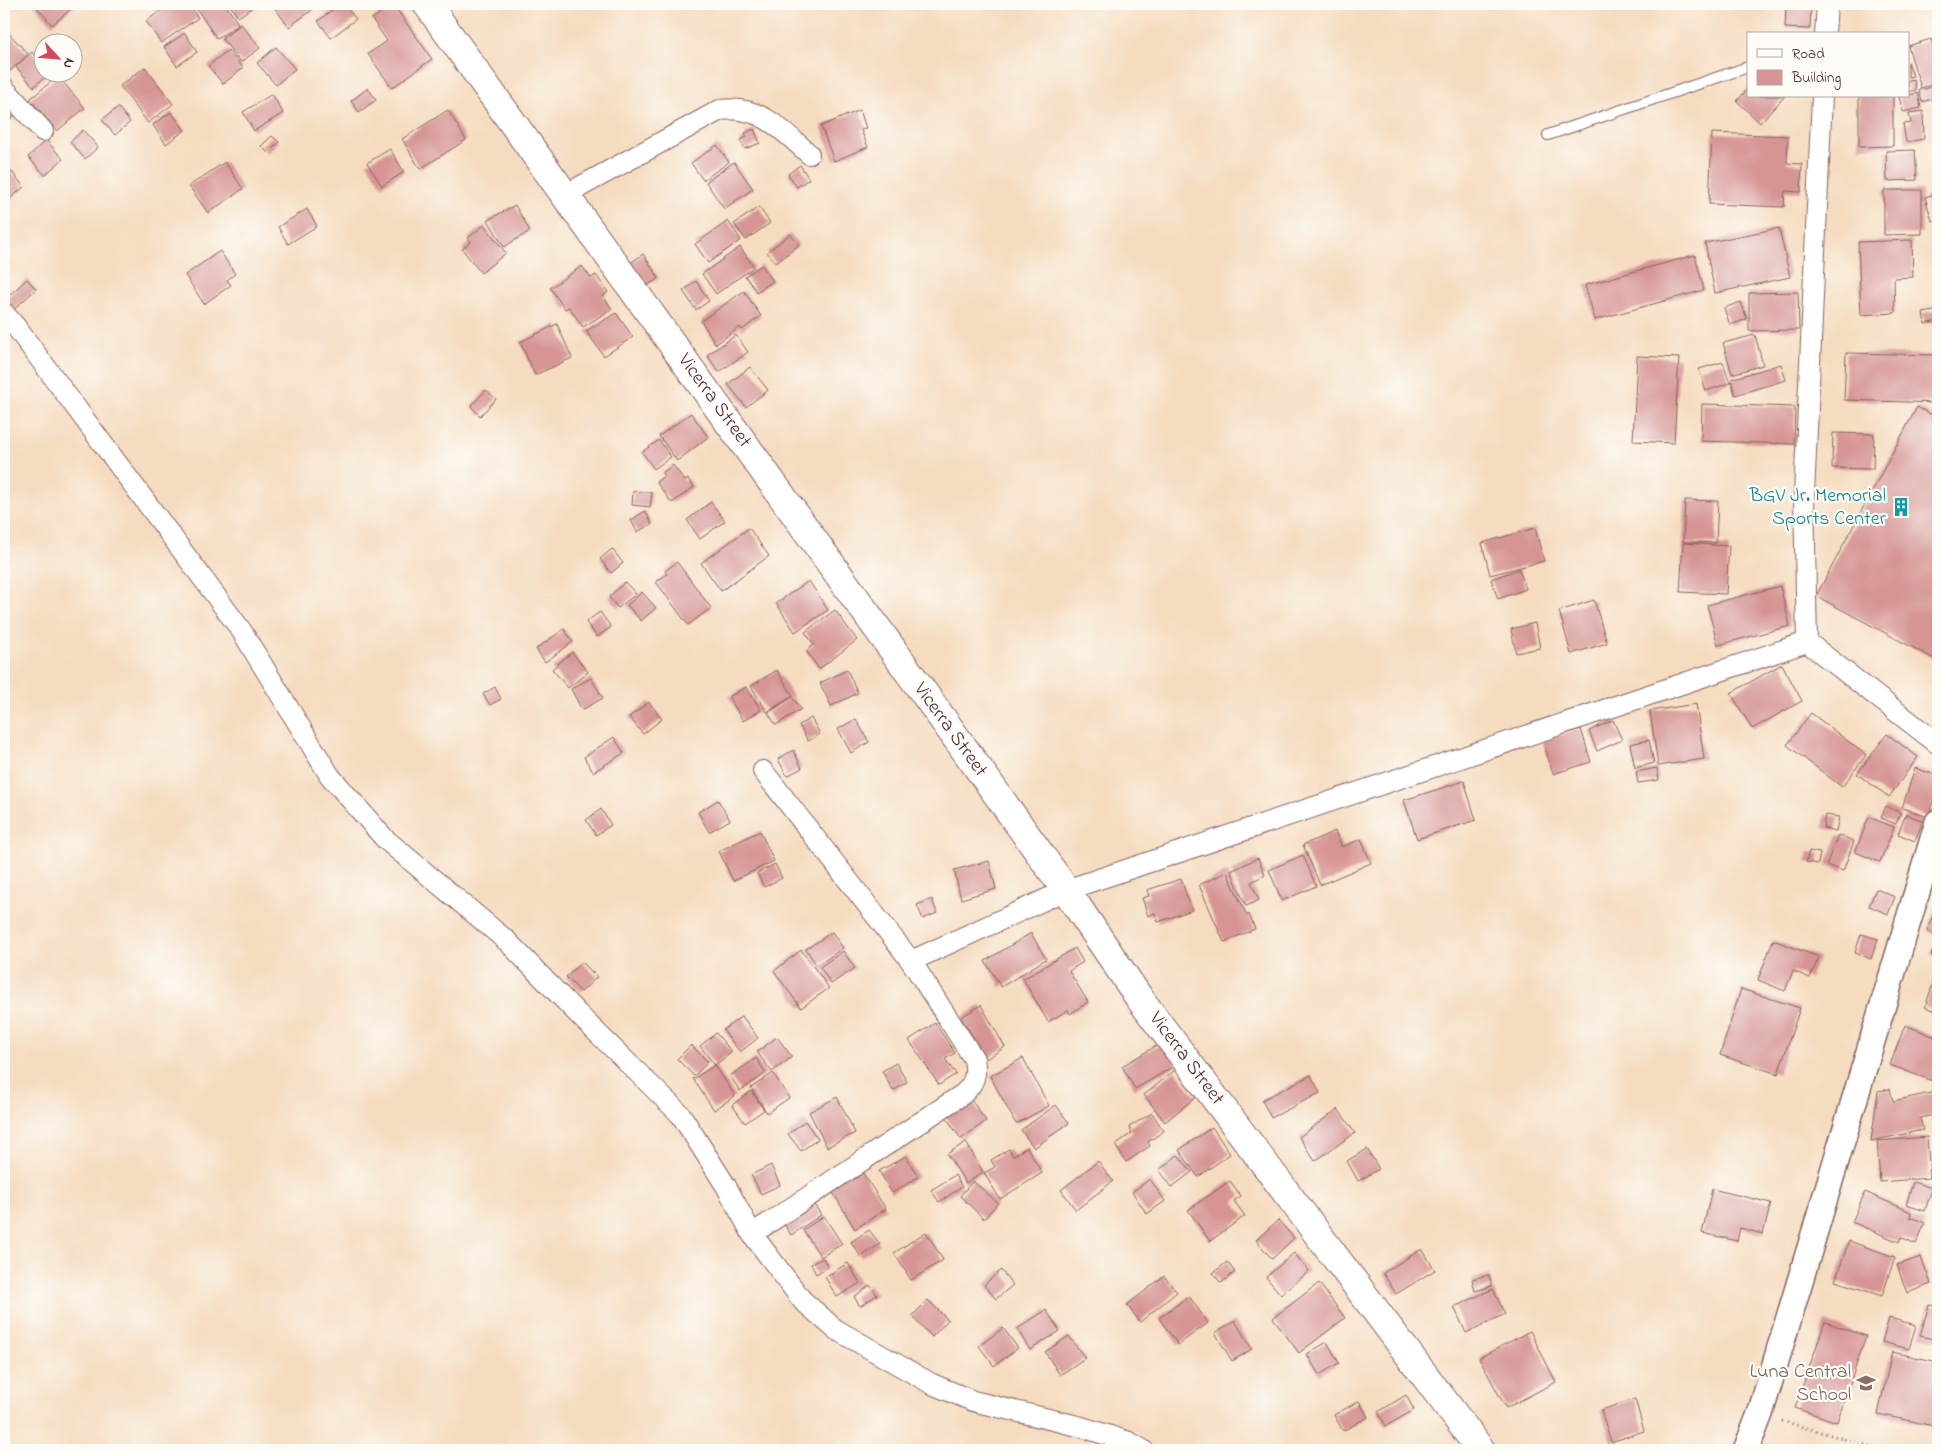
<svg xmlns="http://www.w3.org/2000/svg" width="1942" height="1454" viewBox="0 0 1942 1454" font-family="'Indie Flower',sans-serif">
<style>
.building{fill:#d69594}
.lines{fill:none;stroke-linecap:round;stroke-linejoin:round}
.service-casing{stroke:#86615f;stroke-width:12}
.minor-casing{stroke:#86615f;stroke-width:22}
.tertiary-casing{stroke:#86615f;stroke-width:28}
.secondary-casing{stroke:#86615f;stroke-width:30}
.path{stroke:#86615f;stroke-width:3;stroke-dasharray:1 4;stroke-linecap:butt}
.service{stroke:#fff;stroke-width:10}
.minor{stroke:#fff;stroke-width:20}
.tertiary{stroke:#fff;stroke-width:25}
.secondary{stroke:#fff;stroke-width:28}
.labels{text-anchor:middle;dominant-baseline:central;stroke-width:4.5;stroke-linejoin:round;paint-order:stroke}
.street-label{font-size:20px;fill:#4a1f2b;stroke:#fdfcf7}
.culture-label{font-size:20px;fill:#0d838f;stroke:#fdfcf7;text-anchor:end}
.education-label{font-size:20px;fill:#785e54;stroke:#fdfcf7;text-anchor:end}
</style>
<rect width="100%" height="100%" fill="#fdfcf7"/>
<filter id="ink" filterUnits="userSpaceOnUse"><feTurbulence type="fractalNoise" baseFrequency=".02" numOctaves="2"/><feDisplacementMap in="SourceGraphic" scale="10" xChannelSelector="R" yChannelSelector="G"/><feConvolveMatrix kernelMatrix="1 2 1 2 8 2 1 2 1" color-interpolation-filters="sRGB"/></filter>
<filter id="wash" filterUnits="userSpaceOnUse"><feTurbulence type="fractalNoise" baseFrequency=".0096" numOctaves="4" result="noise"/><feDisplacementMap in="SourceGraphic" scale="20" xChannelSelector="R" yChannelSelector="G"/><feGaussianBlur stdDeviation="1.12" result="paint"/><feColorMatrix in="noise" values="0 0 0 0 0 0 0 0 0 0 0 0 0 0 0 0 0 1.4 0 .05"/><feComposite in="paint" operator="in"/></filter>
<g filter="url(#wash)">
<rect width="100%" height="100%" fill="#f5dcc0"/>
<g id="blocks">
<!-- building -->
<g class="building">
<path d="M34 4H77L52 25Z"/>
<path d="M171 4H189L198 18 161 43 146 21Z"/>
<path d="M202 4H225L239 25 217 39 196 8Z"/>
<path d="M229 4H258L238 17Z"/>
<path d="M278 4H314L316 7 289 27 274 7Z"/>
<path d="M340 4H344L356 19 331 38 318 21Z"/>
<path d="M361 4H377L366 11Z"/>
<path d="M393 4 432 59 392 88 368 54 387 41 372 19Z"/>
<path d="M1786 4H1811L1810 29 1785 28Z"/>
<path d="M241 24 260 48 241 62 222 39Z"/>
<path d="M6 30 28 54 10 71 4 64Z"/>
<path d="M185 33 197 52 177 66 164 47Z"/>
<path d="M1931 39 1936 55H1938V83L1921 88 1908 46Z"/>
<path d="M276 47 295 69 276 85 257 63Z"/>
<path d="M228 50 243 68 223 84 208 66Z"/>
<path d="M32 52 42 64V72H50L34 87 16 67Z"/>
<path d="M1908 62 1913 76 1908 77Z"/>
<path d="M145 67 173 104 148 123 120 86Z"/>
<path d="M58 76 85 108 57 131 30 99Z"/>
<path d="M1914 80 1916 90 1908 92V81Z"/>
<path d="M1933 87 1936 98 1922 102 1919 90Z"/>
<path d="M368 88 376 100 359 112 351 101Z"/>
<path d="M1748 88V96H1785L1760 123 1737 101Z"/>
<path d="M1918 93 1921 108 1903 112 1899 97Z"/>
<path d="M272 94 283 113 254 131 243 112Z"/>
<path d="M1859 96H1893V146L1859 147Z"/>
<path d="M4 102 15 115 4 125Z"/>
<path d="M118 107 130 122 115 135 102 120Z"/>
<path d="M448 110 466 140 420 169 402 139Z"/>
<path d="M860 110 866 128 861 130 868 147 834 161 821 126Z"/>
<path d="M1923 111 1924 139 1906 142 1903 124 1911 123 1909 113Z"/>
<path d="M171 112 185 130 166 144 153 125Z"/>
<path d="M754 129 760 143 745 149 740 140 747 137 745 133Z"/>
<path d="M83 130 98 147 85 159 70 142Z"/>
<path d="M1712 133 1788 136 1787 163 1802 164 1801 192 1785 191 1784 207 1709 204Z"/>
<path d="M272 136 279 142 268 153 261 146Z"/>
<path d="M46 140 63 159 45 175 28 157Z"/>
<path d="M717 145 729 162 703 180 691 163Z"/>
<path d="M390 149 404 172 382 186 367 163Z"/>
<path d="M1915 150 1917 180 1887 181 1886 151Z"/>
<path d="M4 162 10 169 4 175Z"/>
<path d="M225 162 243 189 208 213 189 186Z"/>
<path d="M734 162 753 189 724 209 706 182Z"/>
<path d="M800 165 809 179 797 187 788 174Z"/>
<path d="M12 172 24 187 4 204V179Z"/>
<path d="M1884 190H1922V234L1884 235Z"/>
<path d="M1938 193V219L1932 221 1925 197Z"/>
<path d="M515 205 530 231 504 247 488 220Z"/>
<path d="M759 207 770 223 746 240 734 224Z"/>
<path d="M307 209 317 226 288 244 278 227Z"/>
<path d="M728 221 741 240 708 263 695 244Z"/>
<path d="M484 225 506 253 481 273 462 249 471 242 468 238Z"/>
<path d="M1779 228 1790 277 1715 293 1705 243Z"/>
<path d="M790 234 799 245 776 263 767 252Z"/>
<path d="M1912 240 1913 277 1894 278 1895 313 1861 315 1858 242Z"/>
<path d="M740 247 754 267 716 294 702 274Z"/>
<path d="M220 251 235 274 227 280 231 285 204 304 185 275Z"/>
<path d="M643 254 659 278 645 287 629 264Z"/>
<path d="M1695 255 1704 290 1595 320 1585 285Z"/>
<path d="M762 265 773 281 757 292 745 276Z"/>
<path d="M582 266 591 278 596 275 608 292 603 296 612 309 583 327 569 307 565 309 550 288Z"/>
<path d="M27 279 36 289 11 312 4 304V300Z"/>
<path d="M696 281 709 301 696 310 683 291Z"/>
<path d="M744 291 761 316 742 330 740 327 716 344 701 321Z"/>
<path d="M1798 292 1799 330 1749 331V293Z"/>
<path d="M1741 302 1747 319 1730 325 1724 308Z"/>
<path d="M1938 310V321L1925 324 1923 313Z"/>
<path d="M616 313 633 337 604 356 586 331Z"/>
<path d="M557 324 572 358 535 375 520 342Z"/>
<path d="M736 335 748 352 719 372 707 355Z"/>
<path d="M1755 335 1763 365 1732 374 1723 343Z"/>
<path d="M1846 353 1938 355V403L1844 400Z"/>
<path d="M1637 356 1679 358 1674 443 1633 441Z"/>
<path d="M1723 362 1730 383 1706 391 1699 369Z"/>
<path d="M1781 364 1786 380 1735 395 1731 379Z"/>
<path d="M750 367 768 390 746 407 728 384Z"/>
<path d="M486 390 496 399 480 416 471 406Z"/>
<path d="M1702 404 1795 407 1794 444 1701 441Z"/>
<path d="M1917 407 1938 418V661L1816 596Z"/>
<path d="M691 413 708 437 677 461 659 436Z"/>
<path d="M1833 433 1874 434 1873 469 1832 468Z"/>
<path d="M659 440 671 457 654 469 642 452Z"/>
<path d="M673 465 685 481 688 479 694 487 672 503 656 482 664 476 662 473Z"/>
<path d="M633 491 652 493 650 507 632 505Z"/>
<path d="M1685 500 1718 501 1716 543 1683 542Z"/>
<path d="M711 502 725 521 700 539 687 520Z"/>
<path d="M645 511 652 524 637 532 631 520Z"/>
<path d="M749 528 769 556 721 591 701 563Z"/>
<path d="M1535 528 1544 561 1490 575 1482 543Z"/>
<path d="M1683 543 1729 546 1726 594 1680 592Z"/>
<path d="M612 549 623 563 611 573 600 559Z"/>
<path d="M677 562 711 608 688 625 656 582 667 574 665 571Z"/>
<path d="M1519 569 1526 589 1498 599 1491 579Z"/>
<path d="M809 581 828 610 795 632 776 603Z"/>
<path d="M625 582 636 594 618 608 609 597Z"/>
<path d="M1780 586 1790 626 1718 645 1707 605Z"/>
<path d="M642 592 656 608 641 621 627 605Z"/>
<path d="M1594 600 1607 643 1571 654 1559 611Z"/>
<path d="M835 610 857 640 819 669 806 651 814 645 805 632Z"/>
<path d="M600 612 611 627 597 637 586 622Z"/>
<path d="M1535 623 1540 648 1516 653 1511 629Z"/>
<path d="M564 629 573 642 545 662 536 649Z"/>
<path d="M572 652 588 672 568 688 552 669Z"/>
<path d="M1782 664 1802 701 1752 729 1731 693Z"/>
<path d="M777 670 793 696 767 712 751 686Z"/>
<path d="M847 670 858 693 831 706 820 683Z"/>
<path d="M591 678 603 698 582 710 571 689Z"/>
<path d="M495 687 501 699 490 705 483 694Z"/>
<path d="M746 687 761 710 743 721 729 697Z"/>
<path d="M792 697 801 709 776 725 768 713Z"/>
<path d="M649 702 662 719 643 734 629 717Z"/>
<path d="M1696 704 1704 759 1658 766 1650 711Z"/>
<path d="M1811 713 1866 755 1842 787 1787 745Z"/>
<path d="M811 718 820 734 808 741 799 725Z"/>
<path d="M856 719 869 742 851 753 838 729Z"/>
<path d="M1613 720 1622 740 1597 751 1589 731Z"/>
<path d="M1581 729 1591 762 1553 774 1543 741Z"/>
<path d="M1887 734 1918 757 1889 797 1857 774Z"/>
<path d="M614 737 624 753 593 772 584 757Z"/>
<path d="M1649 740 1654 763 1635 768 1630 744Z"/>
<path d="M793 750 802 768 787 776 778 759Z"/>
<path d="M1657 768 1659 780 1638 783 1636 772Z"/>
<path d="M1915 768 1938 776V785L1928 817 1902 808Z"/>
<path d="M1464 781 1476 820 1417 839 1404 800Z"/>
<path d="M718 800 730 820 709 832 698 812Z"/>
<path d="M1886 806 1901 813 1896 824 1881 818Z"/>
<path d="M601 809 611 825 596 835 586 820Z"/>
<path d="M1906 814 1923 821 1915 841 1898 834Z"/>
<path d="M1825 815 1839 817 1836 831 1823 828Z"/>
<path d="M1869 817 1894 827 1880 862 1855 852Z"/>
<path d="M760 831 774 861 733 881 719 851Z"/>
<path d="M1335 831 1342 847 1361 839 1371 863 1320 885 1303 845Z"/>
<path d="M1838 835 1854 841 1843 871 1826 865Z"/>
<path d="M1809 851 1820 853 1818 864 1806 862Z"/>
<path d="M1303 855 1316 886 1282 901 1269 870Z"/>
<path d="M1258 858 1265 875 1251 882 1259 900 1246 906 1231 871Z"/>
<path d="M989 861 996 889 961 899 954 870Z"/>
<path d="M775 864 782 878 764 887 757 873Z"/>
<path d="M1227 872 1247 916 1249 914 1255 929 1224 942 1199 885Z"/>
<path d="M1181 879 1192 910 1158 922 1155 913 1148 916 1142 898 1149 896 1147 890Z"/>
<path d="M1876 889 1895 897 1888 914 1869 906Z"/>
<path d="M932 899 937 913 923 919 917 905Z"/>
<path d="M1938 901V935L1927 931Z"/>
<path d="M832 932 843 948 817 966 806 949Z"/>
<path d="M1031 933 1046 959 1001 987 985 961Z"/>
<path d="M1861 934 1878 939 1871 959 1855 953Z"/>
<path d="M1938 936V957L1931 955Z"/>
<path d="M1773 940 1819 957 1810 978 1793 971 1785 991 1758 980Z"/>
<path d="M1075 948 1083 962 1069 971 1088 1002 1070 1014 1068 1010 1048 1022 1023 979Z"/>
<path d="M801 950 829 988 801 1008 774 971Z"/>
<path d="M843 951 855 968 831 984 820 967Z"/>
<path d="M582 962 597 977 581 992 566 977Z"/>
<path d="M1938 969V1012L1925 1007Z"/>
<path d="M1741 989 1800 1008 1778 1074 1720 1055Z"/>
<path d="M981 1005 1005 1047 986 1059 961 1017Z"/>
<path d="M742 1016 758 1038 740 1052 723 1030Z"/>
<path d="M935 1023 955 1053 945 1059 956 1074 939 1085 909 1040Z"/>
<path d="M1905 1025 1938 1038V1083L1890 1065Z"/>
<path d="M716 1033 732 1052 715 1065 700 1046Z"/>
<path d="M777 1037 792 1057 772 1072 757 1052Z"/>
<path d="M1163 1042 1176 1065 1135 1089 1122 1066Z"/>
<path d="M691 1045 708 1062 694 1076 677 1059Z"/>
<path d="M756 1058 766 1073 740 1091 730 1076Z"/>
<path d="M1023 1058 1049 1106 1016 1124 990 1076Z"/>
<path d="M896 1063 907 1082 893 1091 882 1071Z"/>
<path d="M715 1065 735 1096 714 1110 693 1079Z"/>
<path d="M1175 1070 1196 1097 1165 1122 1144 1095Z"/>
<path d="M773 1073 789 1098 767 1113 751 1088Z"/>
<path d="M1311 1075 1320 1093 1271 1118 1262 1100Z"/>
<path d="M1890 1089 1893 1101 1935 1092 1938 1114 1920 1118 1923 1130 1871 1141 1878 1091Z"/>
<path d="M751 1091 764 1110 745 1123 732 1105Z"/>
<path d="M967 1094 986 1121 961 1139 942 1111Z"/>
<path d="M837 1097 855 1133 827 1147 809 1112Z"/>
<path d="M1056 1105 1069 1123 1034 1148 1021 1130Z"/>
<path d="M1338 1109 1355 1133 1315 1161 1299 1137Z"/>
<path d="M1152 1113 1164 1131 1148 1142 1150 1146 1126 1162 1115 1145 1132 1133 1129 1127Z"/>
<path d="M805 1121 818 1139 801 1151 788 1134Z"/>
<path d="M1212 1127 1230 1154 1198 1177 1179 1150Z"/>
<path d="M1927 1137 1930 1178 1880 1182 1877 1141Z"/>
<path d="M966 1142 983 1172 966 1183 947 1154Z"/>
<path d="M1027 1147 1042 1173 1000 1199 984 1173 995 1167 991 1160 1009 1149 1013 1156Z"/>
<path d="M1367 1149 1379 1169 1358 1181 1347 1161Z"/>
<path d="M1178 1155 1192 1172 1172 1187 1159 1170Z"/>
<path d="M906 1156 918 1177 892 1193 879 1171Z"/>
<path d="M1098 1161 1113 1181 1076 1210 1061 1190Z"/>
<path d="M771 1165 780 1185 761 1194 751 1175Z"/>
<path d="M859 1167 886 1209 855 1229 829 1186Z"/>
<path d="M955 1175 962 1187 939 1202 931 1190Z"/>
<path d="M1150 1179 1165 1201 1147 1214 1132 1192Z"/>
<path d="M973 1181 998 1203 984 1219 960 1196Z"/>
<path d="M1230 1181 1241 1196 1234 1201 1245 1216 1210 1241 1188 1210Z"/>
<path d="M1913 1182 1932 1188 1925 1211 1906 1205Z"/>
<path d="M1712 1189 1771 1203 1763 1234 1740 1228 1737 1241 1702 1233Z"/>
<path d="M1865 1192 1911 1212 1910 1217 1925 1223 1916 1244 1901 1237 1899 1242 1852 1222Z"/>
<path d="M810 1198 821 1215 791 1235 779 1217Z"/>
<path d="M824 1216 842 1244 821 1257 803 1230Z"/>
<path d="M1278 1220 1294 1238 1272 1259 1256 1240Z"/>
<path d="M869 1230 880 1244 861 1257 851 1242Z"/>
<path d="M926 1232 943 1260 911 1280 894 1253Z"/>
<path d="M1849 1241 1895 1257 1882 1296 1835 1281Z"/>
<path d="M1422 1249 1435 1270 1396 1294 1383 1273Z"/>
<path d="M1294 1253 1309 1271 1281 1295 1266 1277Z"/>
<path d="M1921 1257 1931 1284 1907 1293 1897 1265Z"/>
<path d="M823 1258 828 1267 816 1274 811 1264Z"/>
<path d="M1227 1262 1235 1272 1221 1283 1213 1273Z"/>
<path d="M848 1263 860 1283 837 1297 825 1277Z"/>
<path d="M1001 1270 1013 1285 996 1299 984 1285Z"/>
<path d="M1489 1275 1492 1286 1475 1291 1472 1279Z"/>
<path d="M1164 1276 1177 1292 1140 1322 1127 1305Z"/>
<path d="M1319 1283 1345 1318 1299 1353 1273 1318Z"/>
<path d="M870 1285 877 1295 860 1306 854 1297Z"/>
<path d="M1493 1289 1505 1314 1466 1333 1454 1307Z"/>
<path d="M1189 1296 1208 1323 1178 1345 1159 1318Z"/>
<path d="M928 1300 948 1320 932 1337 912 1316Z"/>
<path d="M1929 1305 1938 1307V1340L1920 1336Z"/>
<path d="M1046 1310 1060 1331 1030 1350 1017 1329Z"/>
<path d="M1889 1318 1916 1325 1909 1349 1882 1342Z"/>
<path d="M1235 1321 1252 1349 1232 1361 1215 1333Z"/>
<path d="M1825 1322 1866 1336 1837 1422 1795 1408Z"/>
<path d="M1003 1328 1018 1348 994 1366 979 1346Z"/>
<path d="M1530 1331 1556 1382 1506 1408 1479 1358Z"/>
<path d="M1069 1336 1085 1358 1060 1375 1045 1352Z"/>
<path d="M1327 1342 1339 1363 1319 1375 1307 1354Z"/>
<path d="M1892 1352 1938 1362V1427L1878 1414Z"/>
<path d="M1406 1395 1414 1410 1386 1426 1378 1412Z"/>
<path d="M1635 1399 1644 1431 1611 1442 1601 1410Z"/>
<path d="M1359 1401 1368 1417 1343 1431 1334 1415Z"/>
</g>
</g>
</g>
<g filter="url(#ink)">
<use href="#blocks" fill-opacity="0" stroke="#86615f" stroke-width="1"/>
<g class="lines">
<!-- service casing -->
<g class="service-casing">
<path id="service" d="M1548 135 1748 67"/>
</g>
<!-- minor casing -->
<g class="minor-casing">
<g id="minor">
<path d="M1825 34 1827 4"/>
<path d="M4 88 43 131"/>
<path d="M1822 96 1804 496 1807 642 1938 744"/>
<path d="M565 195 720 110C759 104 782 130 809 154"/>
<path d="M4 313 16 327 241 630 330 776 385 839 507 941 579 1015 681 1115 726 1186 752 1234 802 1300 835 1329 932 1384 973 1401 1082 1427 1129 1442 1143 1450"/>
<path d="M911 961 1066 890 1807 642"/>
<path d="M752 1234 963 1094C975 1083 977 1074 974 1059L911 961 763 771"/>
</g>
</g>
<!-- tertiary casing -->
<g class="tertiary-casing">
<path id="tertiary" d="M1746 1450 1760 1414 1938 822"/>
</g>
<!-- secondary casing -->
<g class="secondary-casing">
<path id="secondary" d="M427 4 1066 890 1140 999 1481 1450"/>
</g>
<!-- path -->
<path class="path" d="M1782 1421 1883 1450"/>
<!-- service -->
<use href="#service" class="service"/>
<!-- minor -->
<use href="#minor" class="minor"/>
<!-- tertiary -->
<use href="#tertiary" class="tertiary"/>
<!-- secondary -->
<use href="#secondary" class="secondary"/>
</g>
</g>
<!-- icons -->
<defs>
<g id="building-bare" transform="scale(1.5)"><path d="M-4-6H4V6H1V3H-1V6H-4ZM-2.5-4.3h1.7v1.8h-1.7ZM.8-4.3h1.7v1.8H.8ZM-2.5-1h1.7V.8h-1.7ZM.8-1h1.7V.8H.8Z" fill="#0f9aa8" stroke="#fdfcf7" stroke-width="2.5" paint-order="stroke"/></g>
<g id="school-bare" transform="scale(1.5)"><path d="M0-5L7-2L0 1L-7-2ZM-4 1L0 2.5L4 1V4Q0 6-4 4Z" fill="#8d6e63" stroke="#fdfcf7" stroke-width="2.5" paint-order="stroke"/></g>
</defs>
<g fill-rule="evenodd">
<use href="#building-bare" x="1901" y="507"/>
<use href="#school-bare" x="1866" y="1383"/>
</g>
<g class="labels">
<!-- street labels -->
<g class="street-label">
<text transform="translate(714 401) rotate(54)">Vicerra Street</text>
<text transform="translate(950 730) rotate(54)">Vicerra Street</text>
<text transform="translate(1186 1059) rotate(53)">Vicerra Street</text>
</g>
<!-- culture labels -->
<g class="culture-label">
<text x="1886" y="496">BGV Jr. Memorial<tspan x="1886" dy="23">Sports Center</tspan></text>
</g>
<!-- education labels -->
<g class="education-label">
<text x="1851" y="1372">Luna Central<tspan x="1851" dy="23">School</tspan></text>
</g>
</g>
<!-- margin -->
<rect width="1942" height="1454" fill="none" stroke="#fdfcf7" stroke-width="20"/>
<!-- legend -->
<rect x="1747" y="32" width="162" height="65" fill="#fdfcf7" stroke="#b5a4a5"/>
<rect x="1757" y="49" width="25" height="8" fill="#ffffff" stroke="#b5a4a5"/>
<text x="1792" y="58" font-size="15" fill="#4a1f2b">Road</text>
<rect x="1757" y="70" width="25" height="15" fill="#d69594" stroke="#b5a4a5"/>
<text x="1792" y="82" font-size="15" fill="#4a1f2b">Building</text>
<!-- north arrow -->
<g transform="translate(58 58) rotate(116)"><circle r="24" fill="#fdfcf7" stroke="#b5a4a5"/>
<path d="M0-4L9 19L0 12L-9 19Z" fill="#d1495b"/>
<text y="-8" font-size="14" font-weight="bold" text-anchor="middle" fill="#4a1f2b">N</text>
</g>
</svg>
